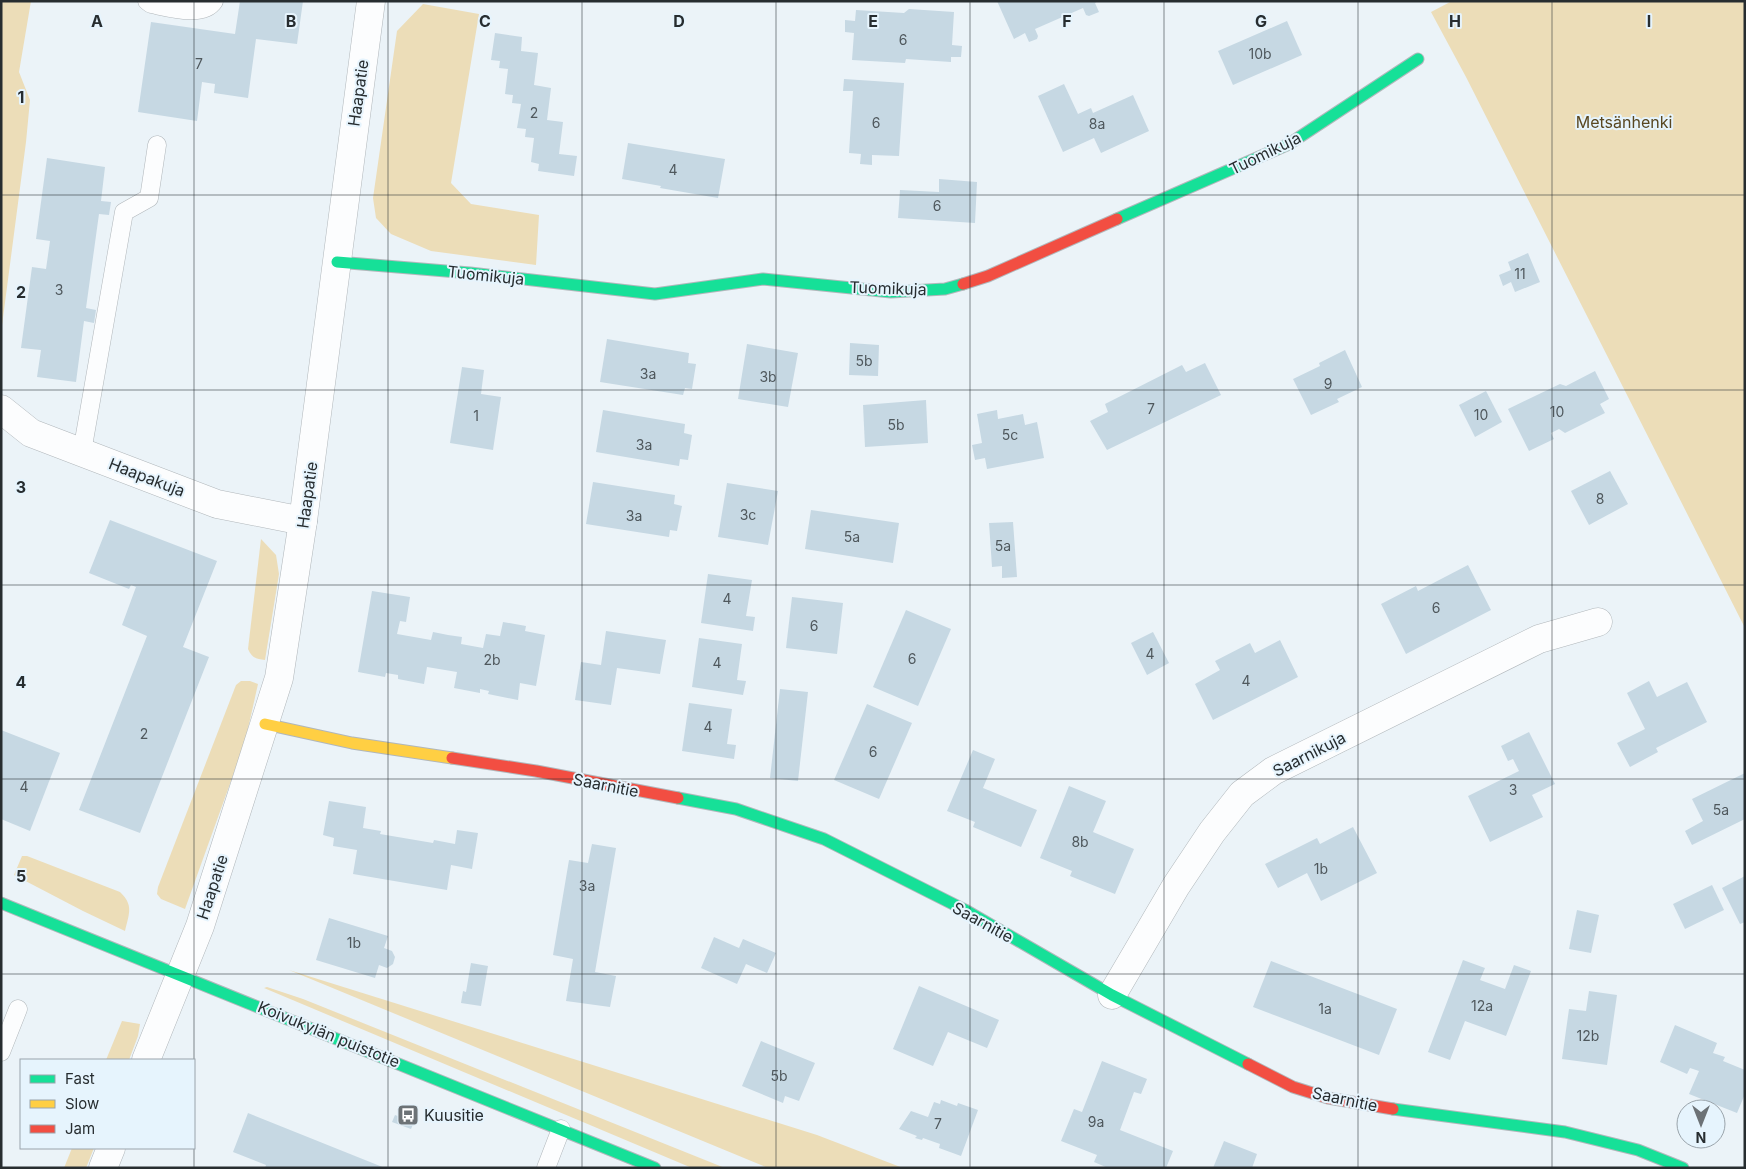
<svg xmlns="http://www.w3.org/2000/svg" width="1746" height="1169" viewBox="0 0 1746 1169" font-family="Inter,sans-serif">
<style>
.green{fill:#ecddb8}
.building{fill:#c6d8e3}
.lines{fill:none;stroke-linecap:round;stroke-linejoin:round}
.lane-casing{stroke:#b1b7bb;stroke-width:19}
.street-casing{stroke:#b1b7bb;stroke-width:29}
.fast-casing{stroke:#b1b7bb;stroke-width:13}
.slow-casing{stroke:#b1b7bb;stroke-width:13}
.jam-casing{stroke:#b1b7bb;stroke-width:13}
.lane{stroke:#fcfdfe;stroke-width:18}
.street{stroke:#fcfdfe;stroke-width:28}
.fast{stroke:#16e098;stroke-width:11}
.slow{stroke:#ffcf43;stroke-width:11}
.jam{stroke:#f24e42;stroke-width:11}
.grid{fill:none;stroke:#272d30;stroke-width:1;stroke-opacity:0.55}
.labels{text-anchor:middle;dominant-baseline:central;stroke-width:4;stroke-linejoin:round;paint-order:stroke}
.number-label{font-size:14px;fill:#4f585d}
.street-label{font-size:16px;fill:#272d30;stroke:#e6f4fd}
.park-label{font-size:16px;fill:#594720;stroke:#e6f4fd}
.poi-label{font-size:16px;fill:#272d30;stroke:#e6f4fd;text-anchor:start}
.grid-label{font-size:16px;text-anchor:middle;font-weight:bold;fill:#272d30;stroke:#e6f4fd;stroke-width:4;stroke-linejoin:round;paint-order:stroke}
</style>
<rect width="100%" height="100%" fill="#ebf3f8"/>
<!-- green -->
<g class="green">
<path d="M1 1H31L19 72 30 100 26 142 1 333Z"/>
<path d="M1452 1H1745V628L1466 77 1431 12Z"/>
<path d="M423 4 479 14 451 183 471 204 539 215 536 265 431 251 391 234 376 218 373 198 397 31Z"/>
<path d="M261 539 276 555 279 574 265 660C256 659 252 658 248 649Z"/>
<path d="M241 681H250L258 684 245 742 185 909 161 899 157 894 158 887 236 685Z"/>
<path d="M22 856H27L120 892C134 905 129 914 125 931L83 911 14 875Z"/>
<path d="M289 970 817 1135 903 1168H768Z"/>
<path d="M267 987 303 999 725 1168H692L264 988Z"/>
<path d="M122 1021 140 1024 138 1036 129 1060H106Z"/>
<path d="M72 1148H94L86 1168H64Z"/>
</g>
<!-- building -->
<g class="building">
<path d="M240 1H303L297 44 256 39 248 98 214 93 215 84 202 82 197 121 138 112 151 22 235 34Z"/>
<path d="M997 1H1098L1095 3 1099 12 1089 16 1086 15 1083 8 1035 29 1038 36 1037 39 1029 42 1025 33 1014 39Z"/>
<path d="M909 9 954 12 952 45 962 46 961 57H951V62L906 59 905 63 852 60 854 33 845 32V20L855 21 856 10 904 13Z"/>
<path d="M1287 21 1302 55 1233 85 1218 51Z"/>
<path d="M495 33 522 37 521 51 538 53 534 85 551 88 547 120 563 122 559 154 577 156 574 176 538 171 539 164 531 162 534 138 525 137 526 129 517 128 521 104 512 103 513 95 505 94 508 69 499 68 500 61 491 60Z"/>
<path d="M844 79 904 83 899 156 872 155V165L860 164 861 154 849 153 853 91H843Z"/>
<path d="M1064 84 1078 114 1091 108 1093 113 1133 95 1149 131 1101 153 1094 138 1063 152 1038 96Z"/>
<path d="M628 143 725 159 718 198 660 188 661 186 622 179Z"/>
<path d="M47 158 105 167 101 201 111 202 109 215 99 214 86 308 96 310 94 323 84 321 76 382 37 377 41 350 21 348 32 267 46 269 50 241 36 239Z"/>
<path d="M939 179 977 182 975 223 898 218 900 190 939 192Z"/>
<path d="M1528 253 1540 282 1515 292 1511 282 1503 286 1499 275 1511 270 1508 262Z"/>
<path d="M607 339 689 353 688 363 696 364 692 389 685 388 683 395 600 382Z"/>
<path d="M850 343 879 345 878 376 849 375Z"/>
<path d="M747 344 798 353 788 407 738 399Z"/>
<path d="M1345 350 1362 387 1337 399 1339 402 1311 415 1293 379 1320 366 1319 363Z"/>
<path d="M1205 363 1221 395 1107 450 1090 421 1108 412 1105 404 1182 365 1186 372Z"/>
<path d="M462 367 484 370 481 394 501 397 493 450 450 443Z"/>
<path d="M1595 371 1609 399 1600 404 1605 413 1565 433 1559 429 1551 433 1554 439 1529 451 1508 409 1560 384 1566 386Z"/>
<path d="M1486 391 1502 422 1475 437 1459 405Z"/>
<path d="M926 400 928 443 865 447 863 405Z"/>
<path d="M603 410 685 424 684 433 692 435 688 460 680 459 679 466 596 452Z"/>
<path d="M997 410 998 419 1023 414 1025 425 1037 422 1044 458 987 469 985 458 975 460 972 445 982 443 977 414Z"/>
<path d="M1610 471 1628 504 1589 525 1571 491Z"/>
<path d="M593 482 675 495 674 504 682 506 677 531 670 530 669 537 586 524Z"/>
<path d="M727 483 778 491 768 545 718 537Z"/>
<path d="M811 510 899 523 893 563 805 549Z"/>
<path d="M110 520 217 561 183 647 209 657 140 833 79 810 147 636 122 625 136 587 131 585 129 589 89 573Z"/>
<path d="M1013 522 1017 577 1002 578V566L992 567 989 523Z"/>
<path d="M1468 565 1491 610 1406 654 1381 604 1416 586 1418 591Z"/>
<path d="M708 574 752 580 746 616 755 617 753 631 701 623Z"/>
<path d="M372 591 410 597 406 622 400 621 397 634 431 640 433 632 448 635 462 637 461 644 483 648 486 634 500 636 503 622 526 626 525 631 545 635 536 686 520 683 518 700 488 694 489 691 480 689V693L454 688 457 672 427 667 424 684 398 679V675L386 673 385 677 358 672Z"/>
<path d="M792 597 843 603 837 654 786 648Z"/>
<path d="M906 610 951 629 918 706 873 687Z"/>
<path d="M606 631 666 640 660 674 617 668 611 705 575 700 581 662 601 665Z"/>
<path d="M1153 632 1169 663 1147 675 1131 643Z"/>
<path d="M699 638 742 644 737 680 746 681 743 695 692 687Z"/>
<path d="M1280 640 1298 677 1213 720 1195 684 1220 670 1215 661 1250 643 1255 653Z"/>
<path d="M1649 681 1657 697 1687 682 1707 722 1656 748 1658 752 1630 767 1617 743 1645 729 1627 693Z"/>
<path d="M780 689 808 692 798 781 770 778Z"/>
<path d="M689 703 732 709 727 744 736 745 734 759 682 751Z"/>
<path d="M867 704 912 723 879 799 834 780Z"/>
<path d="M1 730 60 753 30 831 1 819Z"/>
<path d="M1529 732 1555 784 1532 795 1543 817 1490 842 1468 796 1519 771 1513 759 1508 761 1501 746Z"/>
<path d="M973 750 995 759 983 788 1037 810 1021 847 973 827 975 822 947 811Z"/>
<path d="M1745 773V819L1692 845 1685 831 1703 821 1692 799Z"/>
<path d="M1069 786 1106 801 1093 832 1134 849 1115 894 1070 876 1072 871 1040 858Z"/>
<path d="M329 801 366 807 363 828 381 831 380 834 433 843 434 840 455 844 457 830 478 833 472 869 451 865 447 890 353 874 357 850 333 846 334 838 323 835Z"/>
<path d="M1353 827 1377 873 1321 901 1307 873 1278 888 1265 864 1317 838 1320 844Z"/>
<path d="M592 844 616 848 595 972 616 976 610 1007 566 1001 573 959 553 955 569 860 588 863Z"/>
<path d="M1745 876V922L1740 924 1722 888Z"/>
<path d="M1712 885 1724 910 1685 929 1673 904Z"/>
<path d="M1577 910 1599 915 1591 953 1569 949Z"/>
<path d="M329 918 388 936 384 948 392 951 395 957 393 964 387 968 379 965 375 978 316 960Z"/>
<path d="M714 937 739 948 743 939 776 953 767 973 746 964 737 984 701 968Z"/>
<path d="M1463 960 1485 968 1480 980 1505 989 1514 965 1531 971 1506 1036 1465 1021 1450 1060 1428 1052Z"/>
<path d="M1271 961 1397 1009 1379 1055 1253 1007Z"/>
<path d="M471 963 488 966 481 1006 461 1003 463 991 466 992Z"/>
<path d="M919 986 999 1020 987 1048 948 1032 933 1066 893 1049Z"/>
<path d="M1589 991 1617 995 1607 1065 1562 1059 1569 1009 1586 1011Z"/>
<path d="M1675 1025 1717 1043 1713 1053 1725 1057 1723 1061 1745 1070V1094L1737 1113 1689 1094 1699 1071 1690 1068 1687 1074 1660 1062Z"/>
<path d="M761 1041 815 1063 799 1101 785 1096 783 1103 742 1086Z"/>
<path d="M1102 1061 1147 1079 1141 1094 1134 1092 1120 1130 1173 1151 1166 1168H1108L1094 1162 1097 1155 1061 1141 1074 1109 1082 1112Z"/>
<path d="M941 1100 957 1106 958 1103 978 1110 961 1156 939 1148 940 1144 923 1138 922 1140 915 1138 917 1136 899 1129 911 1111 928 1117 934 1102 940 1104Z"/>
<path d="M248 1113 385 1168H265L266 1165 233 1152Z"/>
<path d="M395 1115 414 1122 411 1129 392 1122Z"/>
<path d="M1224 1141 1257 1154 1252 1168H1213Z"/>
</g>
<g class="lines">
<!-- lane casing -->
<g class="lane-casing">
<g id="lane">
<path d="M147 1 151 4C167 7 203 18 214 1"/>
<path d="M82 452 124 212 149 198 157 145"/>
<path d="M1 1052 18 1009"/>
<path d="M546 1168 561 1129"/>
</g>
</g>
<!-- street casing -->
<g class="street-casing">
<g id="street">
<path d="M1 409 31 433 217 504 303 521"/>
<path d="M1112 995 1176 886 1212 832 1242 794 1273 771 1539 639 1598 622"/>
<path d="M146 1060 200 926 279 678 303 521 371 1"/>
<path d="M103 1168 111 1148"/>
</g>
</g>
<!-- fast casing -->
<g class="fast-casing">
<g id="fast">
<path d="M1117 219 1289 144 1418 59"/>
<path d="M337 262 470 273 655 294 763 279 891 292 945 289 963 284"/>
<path d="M678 798 736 809 824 839 965 910 1112 995 1248 1064"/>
<path d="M1 903 655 1168"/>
<path d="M1393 1109 1565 1132 1638 1150 1683 1168"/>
</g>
</g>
<!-- slow casing -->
<g class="slow-casing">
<path id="slow" d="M265 724 352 743 452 758"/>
</g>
<!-- jam casing -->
<g class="jam-casing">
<g id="jam">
<path d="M963 284 988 276 1117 219"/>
<path d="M452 758 536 771 678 798"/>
<path d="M1248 1064 1293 1087 1328 1098 1393 1109"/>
</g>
</g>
<!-- lane -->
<use href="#lane" class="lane"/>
<!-- street -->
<use href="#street" class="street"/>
<!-- fast -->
<use href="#fast" class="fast"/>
<!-- slow -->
<use href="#slow" class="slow"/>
<!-- jam -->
<use href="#jam" class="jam"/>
</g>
<!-- grid -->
<path class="grid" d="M194 1V1168M388 1V1168M582 1V1168M776 1V1168M970 1V1168M1164 1V1168M1358 1V1168M1552 1V1168M1 195H1745M1 390H1745M1 585H1745M1 779H1745M1 974H1745"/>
<!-- icons -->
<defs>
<g id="bus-square" transform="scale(1.125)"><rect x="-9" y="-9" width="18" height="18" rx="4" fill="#6c7276" stroke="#e6f4fd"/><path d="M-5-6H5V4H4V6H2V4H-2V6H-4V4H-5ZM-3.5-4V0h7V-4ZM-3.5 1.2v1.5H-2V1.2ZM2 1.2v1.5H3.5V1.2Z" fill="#fff"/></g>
</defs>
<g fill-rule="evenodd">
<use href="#bus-square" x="408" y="1115"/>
</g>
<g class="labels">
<!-- number labels -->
<g class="number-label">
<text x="903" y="39">6</text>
<text x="1260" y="53">10b</text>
<text x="199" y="63">7</text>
<text x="534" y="112">2</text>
<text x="876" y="122">6</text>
<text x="1097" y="123">8a</text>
<text x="673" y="169">4</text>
<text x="937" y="205">6</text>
<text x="1520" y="273">11</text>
<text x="59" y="289">3</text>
<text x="864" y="360">5b</text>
<text x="648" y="373">3a</text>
<text x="768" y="376">3b</text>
<text x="1328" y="383">9</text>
<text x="1151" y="408">7</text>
<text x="1557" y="411">10</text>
<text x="1481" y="414">10</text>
<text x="476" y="415">1</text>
<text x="896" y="424">5b</text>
<text x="1010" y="434">5c</text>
<text x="644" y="444">3a</text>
<text x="1600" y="498">8</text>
<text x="748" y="514">3c</text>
<text x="634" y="515">3a</text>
<text x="852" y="536">5a</text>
<text x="1003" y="545">5a</text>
<text x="727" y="598">4</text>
<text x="1436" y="607">6</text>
<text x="814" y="625">6</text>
<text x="1150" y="653">4</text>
<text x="912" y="658">6</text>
<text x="492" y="659">2b</text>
<text x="717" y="662">4</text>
<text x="1246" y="680">4</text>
<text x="708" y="726">4</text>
<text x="144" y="733">2</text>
<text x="873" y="751">6</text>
<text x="24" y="786">4</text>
<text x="1513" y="789">3</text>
<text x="1721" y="809">5a</text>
<text x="1080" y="841">8b</text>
<text x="1321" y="868">1b</text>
<text x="587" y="885">3a</text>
<text x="354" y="942">1b</text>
<text x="1482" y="1005">12a</text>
<text x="1325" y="1008">1a</text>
<text x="1588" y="1035">12b</text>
<text x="779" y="1075">5b</text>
<text x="1096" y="1121">9a</text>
<text x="938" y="1123">7</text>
</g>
<!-- street labels -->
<g class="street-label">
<text transform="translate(358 93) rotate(-82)">Haapatie</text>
<text transform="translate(1265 153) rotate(-26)">Tuomikuja</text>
<text transform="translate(486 275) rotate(6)">Tuomikuja</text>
<text transform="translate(888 288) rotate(2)">Tuomikuja</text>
<text transform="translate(147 477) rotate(21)">Haapakuja</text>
<text transform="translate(307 495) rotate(-82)">Haapatie</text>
<text transform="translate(1309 754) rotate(-27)">Saarnikuja</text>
<text transform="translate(606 785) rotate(11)">Saarnitie</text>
<text transform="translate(212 887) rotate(-72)">Haapatie</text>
<text transform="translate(983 922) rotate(29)">Saarnitie</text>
<text transform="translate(329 1034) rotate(22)">Koivukylän puistotie</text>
<text transform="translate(1345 1099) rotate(12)">Saarnitie</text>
</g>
<!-- park labels -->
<g class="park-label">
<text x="1624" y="122">Metsänhenki</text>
</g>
<!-- poi labels -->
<g class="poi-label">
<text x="424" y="1115">Kuusitie</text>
</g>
</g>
<g class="grid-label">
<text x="97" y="27">A</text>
<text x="291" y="27">B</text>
<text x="485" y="27">C</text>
<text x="679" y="27">D</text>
<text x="873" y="27">E</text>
<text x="1067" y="27">F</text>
<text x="1261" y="27">G</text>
<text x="1455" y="27">H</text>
<text x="1649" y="27">I</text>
<text x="21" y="103">1</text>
<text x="21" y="298">2</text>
<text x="21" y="493">3</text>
<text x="21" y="688">4</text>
<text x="21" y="882">5</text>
</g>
<!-- border -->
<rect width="1746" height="1169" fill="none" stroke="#272d30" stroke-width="5"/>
<!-- legend -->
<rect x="20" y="1059" width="175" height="90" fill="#e6f4fd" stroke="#9aa4ab"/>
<rect x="30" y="1075" width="25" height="8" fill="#16e098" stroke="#9aa4ab"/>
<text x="65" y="1084" font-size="15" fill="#272d30">Fast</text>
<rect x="30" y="1100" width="25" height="8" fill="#ffcf43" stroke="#9aa4ab"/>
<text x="65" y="1109" font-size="15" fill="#272d30">Slow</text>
<rect x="30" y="1125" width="25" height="8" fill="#f24e42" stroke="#9aa4ab"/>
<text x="65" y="1134" font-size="15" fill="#272d30">Jam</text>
<!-- north arrow -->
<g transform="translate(1701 1124) rotate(180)"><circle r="24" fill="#e6f4fd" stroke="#9aa4ab"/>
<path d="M0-4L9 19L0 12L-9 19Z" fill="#6c7276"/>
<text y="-8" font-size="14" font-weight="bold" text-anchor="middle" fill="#272d30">N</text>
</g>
</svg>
